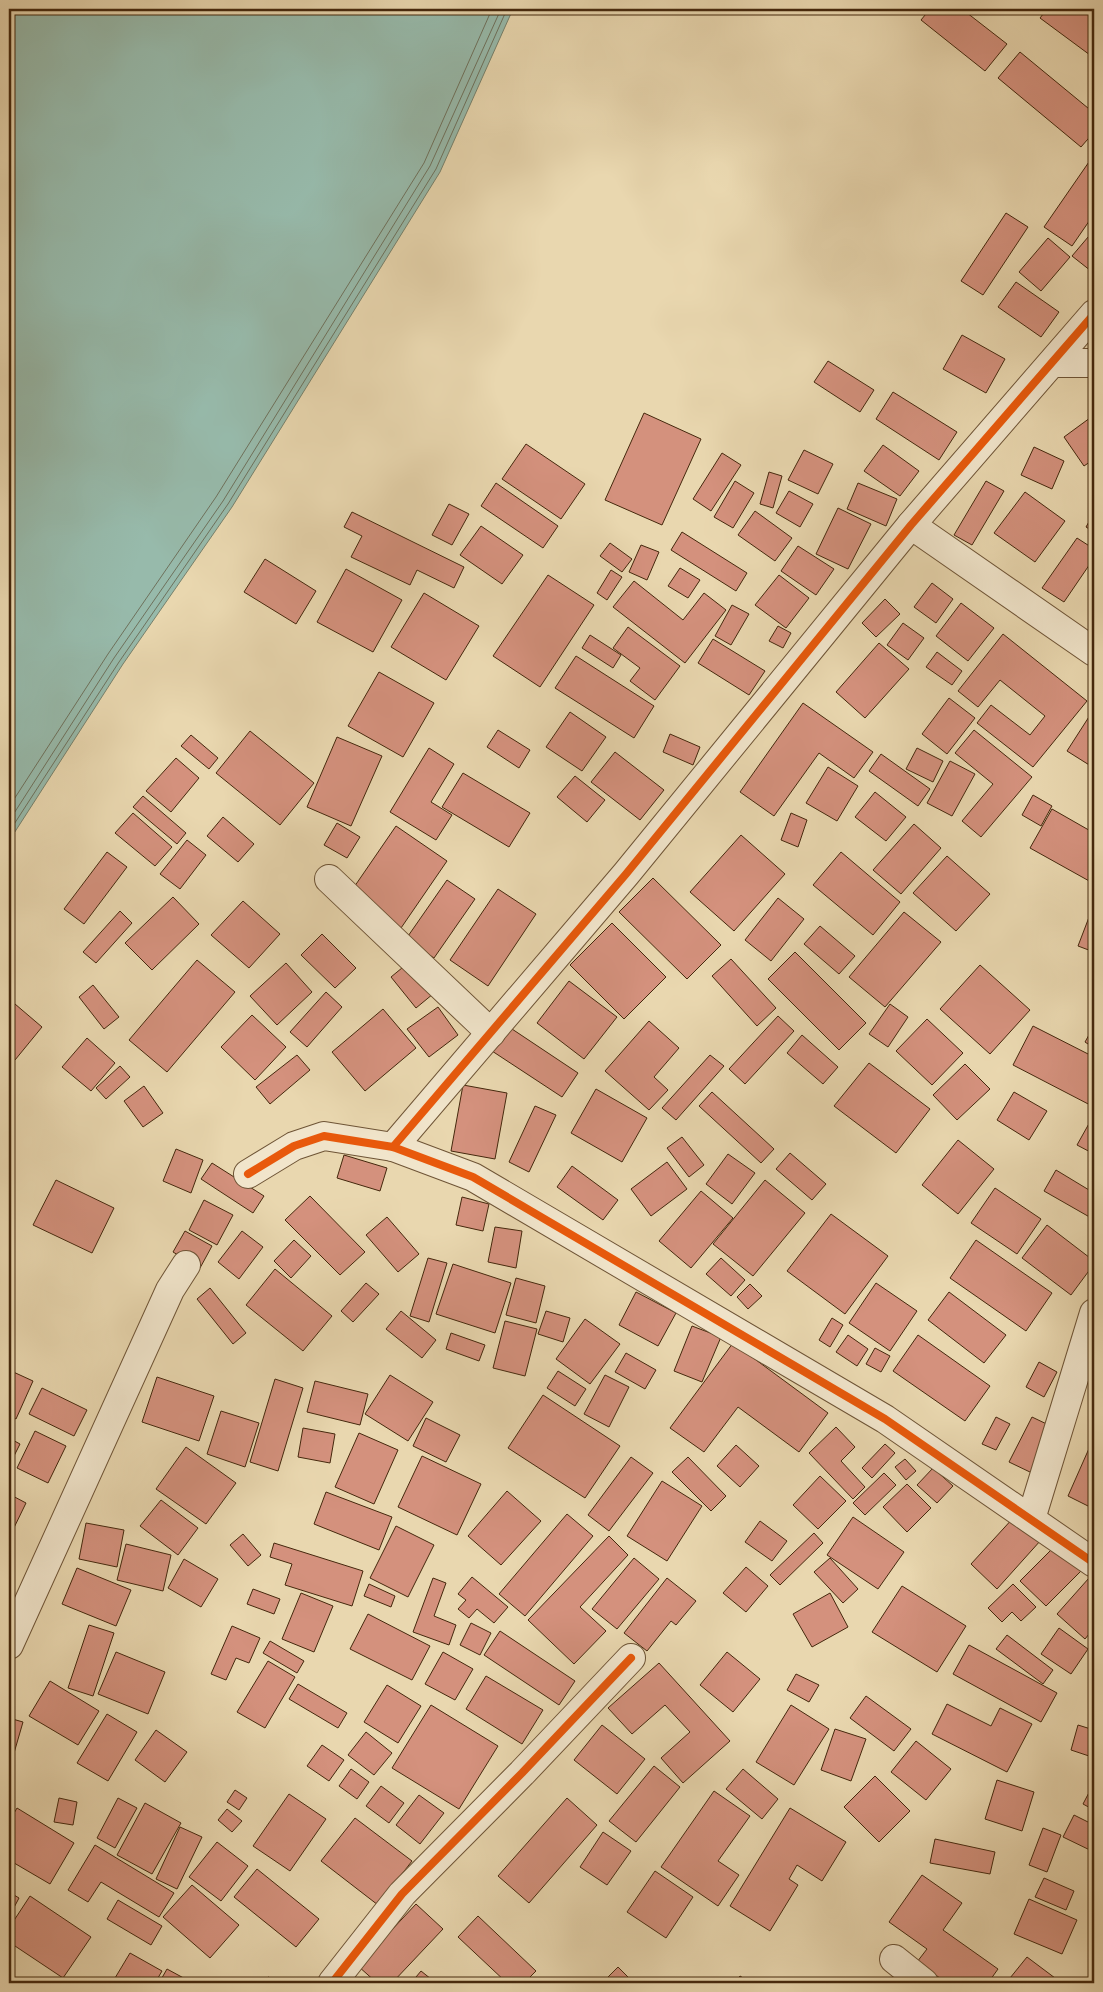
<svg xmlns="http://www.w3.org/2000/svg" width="1103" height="1992" viewBox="0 0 1103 1992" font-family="'IM FELL Great Primer',serif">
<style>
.water{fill:#97baab;stroke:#76806c}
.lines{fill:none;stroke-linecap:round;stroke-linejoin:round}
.shore{stroke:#6e715c;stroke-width:1}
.building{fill:#d4917d;stroke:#45280d}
.street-casing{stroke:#6e5436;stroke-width:30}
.street{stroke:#f1e5cb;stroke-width:28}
.cycleway-casing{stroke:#f1e5cb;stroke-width:11}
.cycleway{stroke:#e8590c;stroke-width:8}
</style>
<rect width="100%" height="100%" fill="#e9d7af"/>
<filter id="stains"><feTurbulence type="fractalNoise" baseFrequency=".004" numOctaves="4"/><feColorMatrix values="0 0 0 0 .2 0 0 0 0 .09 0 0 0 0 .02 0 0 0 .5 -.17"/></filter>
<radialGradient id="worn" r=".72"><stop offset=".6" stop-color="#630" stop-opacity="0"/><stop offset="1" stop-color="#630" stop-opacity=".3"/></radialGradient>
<!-- water -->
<path class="water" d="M9 9H513L440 172 232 507 123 664 9 841Z"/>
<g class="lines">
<!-- shore -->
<g class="shore">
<path d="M9 807 108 654 216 497 424 163 492 9"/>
<path d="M9 821 114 658 223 501 430 166 501 9"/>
<path d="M9 832 119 662 228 504 436 169 507 9"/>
</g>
</g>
<!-- building -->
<g class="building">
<path d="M930 9H962L1007 44 985 71 921 20Z"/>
<path d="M1047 9H1094V50L1090 55 1040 18Z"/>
<path d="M1020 52 1094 113V132L1081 147 998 78Z"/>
<path d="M1091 159 1094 161V214L1072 246 1044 227Z"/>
<path d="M1006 213 1028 227 983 295 961 281Z"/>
<path d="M1094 230V268L1091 271 1072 256Z"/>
<path d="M1048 238 1070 257 1041 291 1019 272Z"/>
<path d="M1016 282 1059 312 1041 337 998 307Z"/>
<path d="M962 335 1005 359 986 393 943 369Z"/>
<path d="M828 361 874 390 860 412 814 382Z"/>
<path d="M893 392 957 432 939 460 876 419Z"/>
<path d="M644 413 701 439 662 525 605 500Z"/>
<path d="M1094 415V459L1084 466 1064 437Z"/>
<path d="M526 444 585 484 561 519 502 479Z"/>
<path d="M883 445 919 471 900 496 864 471Z"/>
<path d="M1034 447 1064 461 1052 489 1021 475Z"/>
<path d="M804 450 833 464 818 494 788 480Z"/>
<path d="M722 453 741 465 711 511 693 499Z"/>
<path d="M769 472 782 476 773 508 760 504Z"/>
<path d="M735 481 754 493 733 528 714 517Z"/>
<path d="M986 481 1004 491 972 545 954 535Z"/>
<path d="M496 483 558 526 543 548 481 506Z"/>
<path d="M858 483 897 499 886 526 847 509Z"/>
<path d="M789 491 813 504 800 527 776 513Z"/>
<path d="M1025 492 1065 521 1035 562 994 533Z"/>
<path d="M449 504 469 514 452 545 432 535Z"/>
<path d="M838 508 871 524 848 569 816 554Z"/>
<path d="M755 511 792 538 775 561 738 535Z"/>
<path d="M352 512 464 567 454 588 417 570 410 585 351 557 362 536 344 527Z"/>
<path d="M1094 513V532L1086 527Z"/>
<path d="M481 526 523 555 502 584 460 555Z"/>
<path d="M682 532 747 573 736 591 671 550Z"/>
<path d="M1077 538 1094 549V558L1064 602 1042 588Z"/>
<path d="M610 543 632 559 622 572 600 556Z"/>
<path d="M641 545 659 552 647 580 629 572Z"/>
<path d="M798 546 834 569 816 595 781 571Z"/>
<path d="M265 559 316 591 296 624 244 592Z"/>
<path d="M680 568 700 580 688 598 668 586Z"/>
<path d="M346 569 402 600 373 652 317 622Z"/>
<path d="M611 570 622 577 607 600 597 593Z"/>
<path d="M548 575 594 605 540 687 493 656Z"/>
<path d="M779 575 809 598 786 628 755 605Z"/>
<path d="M634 581 683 620 704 593 726 610 685 663 613 607Z"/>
<path d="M932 583 953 599 936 623 914 607Z"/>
<path d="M424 593 479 626 446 680 391 647Z"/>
<path d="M885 599 900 614 876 637 862 623Z"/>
<path d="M961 603 994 628 968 661 936 636Z"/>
<path d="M732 605 749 614 731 645 715 636Z"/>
<path d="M903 623 924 638 908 660 887 645Z"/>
<path d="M778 626 791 633 783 648 769 641Z"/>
<path d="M628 627 680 666 655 700 630 681 640 668 613 648Z"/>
<path d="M1003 634 1087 701 1033 767 977 723 991 705 1030 735 1045 716 1000 680 978 707 958 691Z"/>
<path d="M590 635 621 655 613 668 582 648Z"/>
<path d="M713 639 765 671 749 695 698 663Z"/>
<path d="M879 643 909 669 865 718 836 692Z"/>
<path d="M937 652 962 671 952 685 926 667Z"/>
<path d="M576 656 654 706 634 738 555 688Z"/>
<path d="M379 672 434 703 403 757 348 726Z"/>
<path d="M949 698 975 718 947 754 922 734Z"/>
<path d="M803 703 873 752 854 778 819 753 774 816 740 792Z"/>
<path d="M1094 709V768L1067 751Z"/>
<path d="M570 712 606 737 582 771 546 747Z"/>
<path d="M498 730 530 750 519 768 487 747Z"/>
<path d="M974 730 1032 777 981 837 962 821 993 784 955 753Z"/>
<path d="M250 731 314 783 280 825 216 773Z"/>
<path d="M670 734 700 747 693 765 663 752Z"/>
<path d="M191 735 218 758 209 769 181 746Z"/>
<path d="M337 737 382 756 351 826 307 807Z"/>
<path d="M429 748 454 764 431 802 452 815 436 840 390 812Z"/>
<path d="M917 748 943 761 933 782 906 769Z"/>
<path d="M615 752 664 790 640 820 591 782Z"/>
<path d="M881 754 930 789 918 806 869 771Z"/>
<path d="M176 758 199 778 171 812 146 791Z"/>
<path d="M950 761 975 774 952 816 927 803Z"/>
<path d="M828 767 858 786 837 821 806 803Z"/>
<path d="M463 773 530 813 509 847 442 807Z"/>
<path d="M575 776 605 800 587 822 557 797Z"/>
<path d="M875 792 906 817 886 841 855 817Z"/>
<path d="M1033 795 1052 806 1041 826 1022 815Z"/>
<path d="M143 796 186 833 177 844 133 807Z"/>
<path d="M1052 809 1094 833V876L1091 882 1030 848Z"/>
<path d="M133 813 172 847 155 866 115 833Z"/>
<path d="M791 813 807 820 798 847 781 840Z"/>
<path d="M223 817 254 844 238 862 207 836Z"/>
<path d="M337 823 360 837 347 858 324 845Z"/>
<path d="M914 824 941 848 901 894 873 870Z"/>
<path d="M396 826 447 861 401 928 350 893Z"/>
<path d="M741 835 785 874 734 931 690 892Z"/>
<path d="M187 840 206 855 180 889 160 874Z"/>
<path d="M107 852 127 867 84 924 64 909Z"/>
<path d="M841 852 900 902 873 935 813 885Z"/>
<path d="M947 856 990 894 956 931 913 893Z"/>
<path d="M653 878 721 945 687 979 619 912Z"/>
<path d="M447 880 475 899 434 958 406 939Z"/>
<path d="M498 889 536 914 488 986 450 960Z"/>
<path d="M173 897 199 924 152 970 125 943Z"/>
<path d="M778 898 804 919 771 961 745 940Z"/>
<path d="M243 901 280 934 249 968 211 935Z"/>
<path d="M120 911 132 923 96 963 83 952Z"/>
<path d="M904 912 941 942 885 1007 849 977Z"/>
<path d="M1091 912 1094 913V952L1078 946Z"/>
<path d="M612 923 666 977 624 1019 570 965Z"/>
<path d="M820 926 855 956 839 974 804 944Z"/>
<path d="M322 934 356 968 335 988 301 955Z"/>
<path d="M795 952 866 1023 839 1050 768 979Z"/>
<path d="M731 959 776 1008 757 1026 712 976Z"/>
<path d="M197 960 235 992 167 1072 129 1040Z"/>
<path d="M286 963 312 992 277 1025 250 996Z"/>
<path d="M408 963 433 994 416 1008 391 977Z"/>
<path d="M980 965 1030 1010 990 1054 940 1009Z"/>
<path d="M569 981 617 1017 584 1059 537 1023Z"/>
<path d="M93 985 119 1017 104 1029 79 997Z"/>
<path d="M326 992 342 1007 307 1047 290 1032Z"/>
<path d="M15 1004 42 1027 15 1060 9 1055V1011Z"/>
<path d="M890 1004 908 1017 888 1047 869 1034Z"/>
<path d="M438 1007 458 1035 429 1057 407 1029Z"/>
<path d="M383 1009 416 1048 365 1091 332 1052Z"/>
<path d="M252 1015 286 1047 255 1080 221 1047Z"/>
<path d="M778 1016 794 1031 745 1084 729 1069Z"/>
<path d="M927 1019 963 1053 932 1085 896 1051Z"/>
<path d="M649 1021 679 1048 654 1077 668 1090 649 1110 605 1071Z"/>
<path d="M1033 1026 1094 1057V1107L1013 1065Z"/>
<path d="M1094 1026V1048L1085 1042Z"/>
<path d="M509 1027 578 1073 562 1097 492 1051Z"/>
<path d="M802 1035 838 1067 823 1084 787 1053Z"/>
<path d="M87 1038 115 1063 91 1091 62 1067Z"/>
<path d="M297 1055 310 1070 270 1104 256 1087Z"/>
<path d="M710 1055 724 1066 676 1120 662 1108Z"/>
<path d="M869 1063 930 1109 896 1153 834 1106Z"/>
<path d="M965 1064 990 1089 957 1120 933 1095Z"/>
<path d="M120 1066 130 1077 106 1099 96 1088Z"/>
<path d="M463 1085 507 1093 495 1159 451 1151Z"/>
<path d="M144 1086 163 1113 143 1127 124 1101Z"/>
<path d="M596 1089 647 1118 622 1162 571 1133Z"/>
<path d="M712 1092 774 1149 761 1163 699 1106Z"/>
<path d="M1014 1092 1047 1111 1029 1140 997 1120Z"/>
<path d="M535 1106 556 1115 529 1172 509 1162Z"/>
<path d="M1091 1120 1094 1122V1154L1077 1145Z"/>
<path d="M682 1137 704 1165 689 1177 667 1148Z"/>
<path d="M958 1140 994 1169 958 1214 922 1185Z"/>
<path d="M176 1149 203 1160 191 1193 163 1181Z"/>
<path d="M790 1153 826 1184 812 1200 776 1169Z"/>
<path d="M728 1154 755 1173 732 1204 706 1184Z"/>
<path d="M344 1155 387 1168 380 1191 337 1178Z"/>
<path d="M667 1162 687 1189 651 1216 631 1189Z"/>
<path d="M212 1163 264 1196 253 1213 201 1179Z"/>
<path d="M572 1166 618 1200 603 1220 557 1187Z"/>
<path d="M1056 1170 1094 1193 1093 1219 1044 1191Z"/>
<path d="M56 1180 114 1208 92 1253 33 1225Z"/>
<path d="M765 1180 805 1213 753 1276 713 1244Z"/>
<path d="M995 1188 1041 1219 1017 1254 971 1223Z"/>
<path d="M701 1191 733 1218 691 1268 659 1241Z"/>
<path d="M310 1196 365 1252 340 1275 285 1220Z"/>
<path d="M462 1197 489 1204 483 1231 456 1225Z"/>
<path d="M204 1200 233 1215 217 1245 189 1230Z"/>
<path d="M831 1214 888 1256 845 1314 787 1271Z"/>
<path d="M387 1217 419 1254 398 1272 366 1235Z"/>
<path d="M1047 1225 1094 1261V1264L1071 1295 1022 1258Z"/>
<path d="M495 1227 522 1231 516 1268 488 1262Z"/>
<path d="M185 1231 212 1246 200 1268 173 1252Z"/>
<path d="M242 1231 263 1247 239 1279 218 1262Z"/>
<path d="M294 1240 311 1256 291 1278 274 1261Z"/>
<path d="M976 1240 1052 1293 1026 1331 950 1278Z"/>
<path d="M428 1258 447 1263 429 1322 410 1316Z"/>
<path d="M721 1258 745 1280 731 1296 706 1274Z"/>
<path d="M453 1264 511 1283 495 1333 436 1314Z"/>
<path d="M275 1269 332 1316 303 1351 246 1305Z"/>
<path d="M516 1278 545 1286 536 1323 506 1315Z"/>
<path d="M366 1283 379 1294 353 1322 341 1311Z"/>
<path d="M876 1283 917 1311 890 1351 849 1323Z"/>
<path d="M750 1284 762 1296 748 1309 737 1297Z"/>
<path d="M210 1288 246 1333 233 1344 197 1299Z"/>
<path d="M636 1292 676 1313 658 1346 619 1325Z"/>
<path d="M949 1292 1006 1335 984 1363 928 1320Z"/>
<path d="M401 1311 436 1340 422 1358 386 1329Z"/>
<path d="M546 1311 570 1318 563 1342 538 1334Z"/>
<path d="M832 1318 843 1325 830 1347 819 1340Z"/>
<path d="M585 1319 620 1344 590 1384 556 1359Z"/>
<path d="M505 1321 537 1329 525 1376 493 1368Z"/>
<path d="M692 1326 721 1337 702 1382 674 1371Z"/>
<path d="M451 1333 485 1345 479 1361 446 1349Z"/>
<path d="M848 1335 868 1349 857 1366 836 1352Z"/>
<path d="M918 1335 990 1386 965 1421 893 1371Z"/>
<path d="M733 1343 828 1413 799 1452 738 1407 704 1452 670 1428Z"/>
<path d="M875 1348 890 1356 881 1372 866 1364Z"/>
<path d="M626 1353 656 1370 645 1389 615 1372Z"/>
<path d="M1039 1362 1057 1372 1044 1397 1026 1387Z"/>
<path d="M9 1370 33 1381 16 1419 9 1415Z"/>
<path d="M558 1371 586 1389 575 1406 547 1388Z"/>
<path d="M390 1375 433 1402 408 1441 365 1414Z"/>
<path d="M605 1375 629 1387 609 1427 584 1414Z"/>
<path d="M157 1377 214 1396 199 1441 142 1422Z"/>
<path d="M275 1379 303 1388 278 1471 250 1462Z"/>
<path d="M315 1381 368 1394 360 1425 307 1412Z"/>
<path d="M42 1388 87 1410 74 1436 29 1414Z"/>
<path d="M543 1395 620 1446 585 1498 508 1448Z"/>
<path d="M221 1411 259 1423 245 1467 207 1454Z"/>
<path d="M996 1417 1010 1424 996 1450 982 1444Z"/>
<path d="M1032 1417 1055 1428 1032 1473 1009 1462Z"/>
<path d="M426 1418 460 1435 446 1462 413 1446Z"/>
<path d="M836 1427 855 1447 841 1461 865 1487 853 1499 809 1453Z"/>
<path d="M303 1428 335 1434 330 1463 298 1457Z"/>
<path d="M35 1431 66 1446 48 1483 17 1468Z"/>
<path d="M359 1433 398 1450 374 1504 335 1487Z"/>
<path d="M9 1438 20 1444 9 1466Z"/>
<path d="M885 1444 895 1453 872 1478 862 1468Z"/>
<path d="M1091 1444 1094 1445V1509L1068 1496Z"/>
<path d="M736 1445 759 1466 740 1487 717 1466Z"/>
<path d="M186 1447 236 1483 206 1524 156 1489Z"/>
<path d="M422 1456 481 1484 457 1535 398 1507Z"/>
<path d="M631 1457 653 1473 609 1531 588 1515Z"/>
<path d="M688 1457 726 1496 711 1511 672 1472Z"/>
<path d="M905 1459 916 1471 906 1480 895 1467Z"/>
<path d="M933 1468 953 1486 937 1503 917 1485Z"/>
<path d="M884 1473 896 1485 865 1515 853 1503Z"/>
<path d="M820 1476 846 1501 818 1529 793 1505Z"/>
<path d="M662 1481 702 1506 667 1561 627 1536Z"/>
<path d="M907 1484 931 1508 907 1532 883 1507Z"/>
<path d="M507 1491 541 1521 501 1565 468 1536Z"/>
<path d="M326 1492 392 1517 379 1550 314 1524Z"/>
<path d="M9 1494 26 1503 9 1538Z"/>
<path d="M161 1500 198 1528 178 1555 140 1526Z"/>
<path d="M567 1514 593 1536 525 1616 499 1594Z"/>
<path d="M1015 1516 1041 1540 997 1589 971 1564Z"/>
<path d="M853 1517 904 1552 878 1589 827 1555Z"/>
<path d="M760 1521 787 1541 772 1561 745 1542Z"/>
<path d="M86 1523 124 1530 117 1567 79 1559Z"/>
<path d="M396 1526 434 1545 408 1597 370 1578Z"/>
<path d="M814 1533 823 1543 780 1585 770 1575Z"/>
<path d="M243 1534 261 1555 248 1566 230 1545Z"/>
<path d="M609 1536 628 1555 580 1607 606 1631 574 1664 528 1620Z"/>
<path d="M1060 1541 1086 1566 1046 1606 1020 1581Z"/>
<path d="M274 1543 363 1571 352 1606 285 1585 292 1564 270 1557Z"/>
<path d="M126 1544 171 1555 163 1591 117 1580Z"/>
<path d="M634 1558 659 1579 617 1629 592 1609Z"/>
<path d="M830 1558 858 1589 843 1603 814 1572Z"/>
<path d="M184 1559 218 1579 201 1607 168 1588Z"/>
<path d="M746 1567 768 1586 746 1612 723 1593Z"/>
<path d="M77 1568 131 1590 116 1626 62 1604Z"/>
<path d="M472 1577 508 1607 494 1623 477 1609 469 1618 458 1609 466 1600 458 1594Z"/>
<path d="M433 1578 446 1583 434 1616 456 1625 449 1645 413 1632Z"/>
<path d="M667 1578 696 1601 676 1625 671 1621 647 1651 624 1633Z"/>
<path d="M1089 1578 1094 1583V1628L1085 1639 1057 1614Z"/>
<path d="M369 1584 395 1596 391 1607 364 1596Z"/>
<path d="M1013 1584 1036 1607 1021 1621 1012 1612 1002 1622 988 1608Z"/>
<path d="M902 1586 966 1626 937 1672 872 1632Z"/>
<path d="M253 1589 280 1599 274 1614 247 1604Z"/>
<path d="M301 1593 333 1606 314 1652 282 1639Z"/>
<path d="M830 1593 848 1627 812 1647 793 1614Z"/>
<path d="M368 1614 430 1646 412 1680 350 1649Z"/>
<path d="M471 1623 491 1633 480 1655 460 1645Z"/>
<path d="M89 1625 114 1633 93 1696 68 1688Z"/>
<path d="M232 1626 260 1638 249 1663 236 1658 226 1680 211 1674Z"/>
<path d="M1059 1628 1088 1649 1071 1674 1041 1654Z"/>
<path d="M500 1631 575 1681 559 1705 484 1655Z"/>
<path d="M1007 1635 1053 1670 1043 1684 996 1649Z"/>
<path d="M270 1641 304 1661 297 1673 263 1653Z"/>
<path d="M969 1645 1057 1693 1041 1722 953 1674Z"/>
<path d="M116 1652 165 1672 148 1714 98 1694Z"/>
<path d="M443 1652 473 1669 455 1700 425 1684Z"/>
<path d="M727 1652 760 1679 733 1712 700 1685Z"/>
<path d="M268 1661 295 1677 265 1728 237 1712Z"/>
<path d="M659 1663 730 1741 683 1783 661 1758 690 1732 665 1705 632 1734 608 1708Z"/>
<path d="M796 1674 819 1685 809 1702 787 1690Z"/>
<path d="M486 1676 543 1710 522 1744 466 1709Z"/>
<path d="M50 1681 99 1711 78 1745 29 1716Z"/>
<path d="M298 1684 347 1713 338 1728 289 1699Z"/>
<path d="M387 1685 421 1706 398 1743 364 1722Z"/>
<path d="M866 1696 911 1729 894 1751 850 1718Z"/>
<path d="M947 1704 991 1726 1000 1708 1032 1724 1007 1772 932 1734Z"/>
<path d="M431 1705 498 1746 459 1809 392 1768Z"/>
<path d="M791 1705 829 1729 794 1785 756 1762Z"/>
<path d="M107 1714 137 1732 108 1781 77 1763Z"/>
<path d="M9 1718 23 1722 12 1760 9 1759Z"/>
<path d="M602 1725 645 1759 617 1794 574 1760Z"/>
<path d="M1078 1725 1094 1730 1089 1756 1071 1750Z"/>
<path d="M835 1729 866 1739 851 1781 821 1770Z"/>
<path d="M156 1730 187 1752 165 1782 135 1760Z"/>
<path d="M366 1732 392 1753 374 1775 348 1755Z"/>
<path d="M916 1741 951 1769 926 1800 891 1772Z"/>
<path d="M322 1745 344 1760 329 1781 307 1766Z"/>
<path d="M654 1766 680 1787 636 1842 609 1821Z"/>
<path d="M351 1769 369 1782 357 1799 339 1786Z"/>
<path d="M743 1769 778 1799 762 1819 726 1789Z"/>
<path d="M875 1776 910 1811 879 1842 844 1807Z"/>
<path d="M997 1780 1034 1792 1022 1831 985 1819Z"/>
<path d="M1094 1783V1810L1083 1804Z"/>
<path d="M381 1786 404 1803 389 1823 366 1806Z"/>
<path d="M235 1790 247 1798 239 1810 227 1802Z"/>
<path d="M714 1791 750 1816 718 1861 739 1875 718 1906 661 1867Z"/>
<path d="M289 1794 326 1819 290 1871 253 1846Z"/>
<path d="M419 1795 444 1813 420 1844 396 1825Z"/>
<path d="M59 1798 77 1802 73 1825 54 1822Z"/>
<path d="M118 1798 137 1808 115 1848 97 1838Z"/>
<path d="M567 1798 597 1825 529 1903 498 1876Z"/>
<path d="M145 1803 181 1823 152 1874 117 1855Z"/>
<path d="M17 1808 74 1843 50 1884 9 1860V1822Z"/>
<path d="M790 1808 846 1842 822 1881 797 1865 789 1879 798 1885 770 1931 730 1906Z"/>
<path d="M227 1809 242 1821 232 1832 218 1820Z"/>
<path d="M1074 1815 1094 1825V1852L1063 1837Z"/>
<path d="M355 1818 412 1861 378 1905 321 1861Z"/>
<path d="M180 1827 202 1837 177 1889 156 1879Z"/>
<path d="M1043 1828 1061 1835 1047 1872 1029 1865Z"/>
<path d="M603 1832 631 1851 607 1885 580 1867Z"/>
<path d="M935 1839 995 1852 990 1874 930 1863Z"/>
<path d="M217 1842 248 1866 221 1901 189 1877Z"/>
<path d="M95 1845 174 1893 159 1917 101 1882 88 1902 68 1890Z"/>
<path d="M257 1869 319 1919 296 1947 234 1897Z"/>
<path d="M655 1871 693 1897 666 1938 627 1912Z"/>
<path d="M922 1875 962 1903 943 1930 998 1969 988 1983H947L917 1962 927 1949 889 1922Z"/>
<path d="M1044 1878 1074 1891 1066 1910 1035 1897Z"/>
<path d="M192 1885 239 1925 210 1958 163 1917Z"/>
<path d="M9 1892 19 1898 9 1917Z"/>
<path d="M30 1896 91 1937 63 1978 9 1942V1928Z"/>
<path d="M1029 1899 1077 1920 1062 1954 1014 1934Z"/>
<path d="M118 1900 162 1926 151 1945 107 1919Z"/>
<path d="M416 1904 443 1929 392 1983H377L358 1966Z"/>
<path d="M478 1916 536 1971 524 1983H507L458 1937Z"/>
<path d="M130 1953 162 1971 155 1983H112Z"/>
<path d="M1027 1957 1059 1981 1058 1983H1006Z"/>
<path d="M618 1967 634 1983H602Z"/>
<path d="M167 1969 191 1982 190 1983H159Z"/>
<path d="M421 1971 436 1983H411Z"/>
<path d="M740 1976 751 1983H734Z"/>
<path d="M268 1977 285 1983H266Z"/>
</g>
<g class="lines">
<!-- street casing -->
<g class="street-casing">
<g id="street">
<path d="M1053 363H1094"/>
<path d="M911 525 1094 652"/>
<path d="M329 879 491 1033"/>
<path d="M393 1147 626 874 911 525 1094 314"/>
<path d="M248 1174 294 1146 324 1136 393 1147 473 1177 885 1419 1094 1563"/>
<path d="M1031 1519 1094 1313"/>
<path d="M9 1645 170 1290 186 1265"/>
<path d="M894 1959 924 1983"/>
<path d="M332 1983 402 1894 522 1773 631 1658"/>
</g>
</g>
<!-- street -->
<use href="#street" class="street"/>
<!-- cycleway casing -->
<g class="cycleway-casing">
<g id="cycleway">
<path d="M393 1147 626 874 911 525 1094 314"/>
<path d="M248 1174 294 1146 324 1136 393 1147 473 1177 885 1419 1094 1563"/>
<path d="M332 1983 402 1894 522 1773 631 1658"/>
</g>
</g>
<!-- cycleway -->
<use href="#cycleway" class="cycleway"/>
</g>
<!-- margin -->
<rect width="1103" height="1992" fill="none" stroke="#e9d7af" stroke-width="30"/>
<rect x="10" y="10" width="1083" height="1972" fill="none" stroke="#45280d" stroke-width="2.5"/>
<rect x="15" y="15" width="1073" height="1962" fill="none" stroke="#45280d"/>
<rect width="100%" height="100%" filter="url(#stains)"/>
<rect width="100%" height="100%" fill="url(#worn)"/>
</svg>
